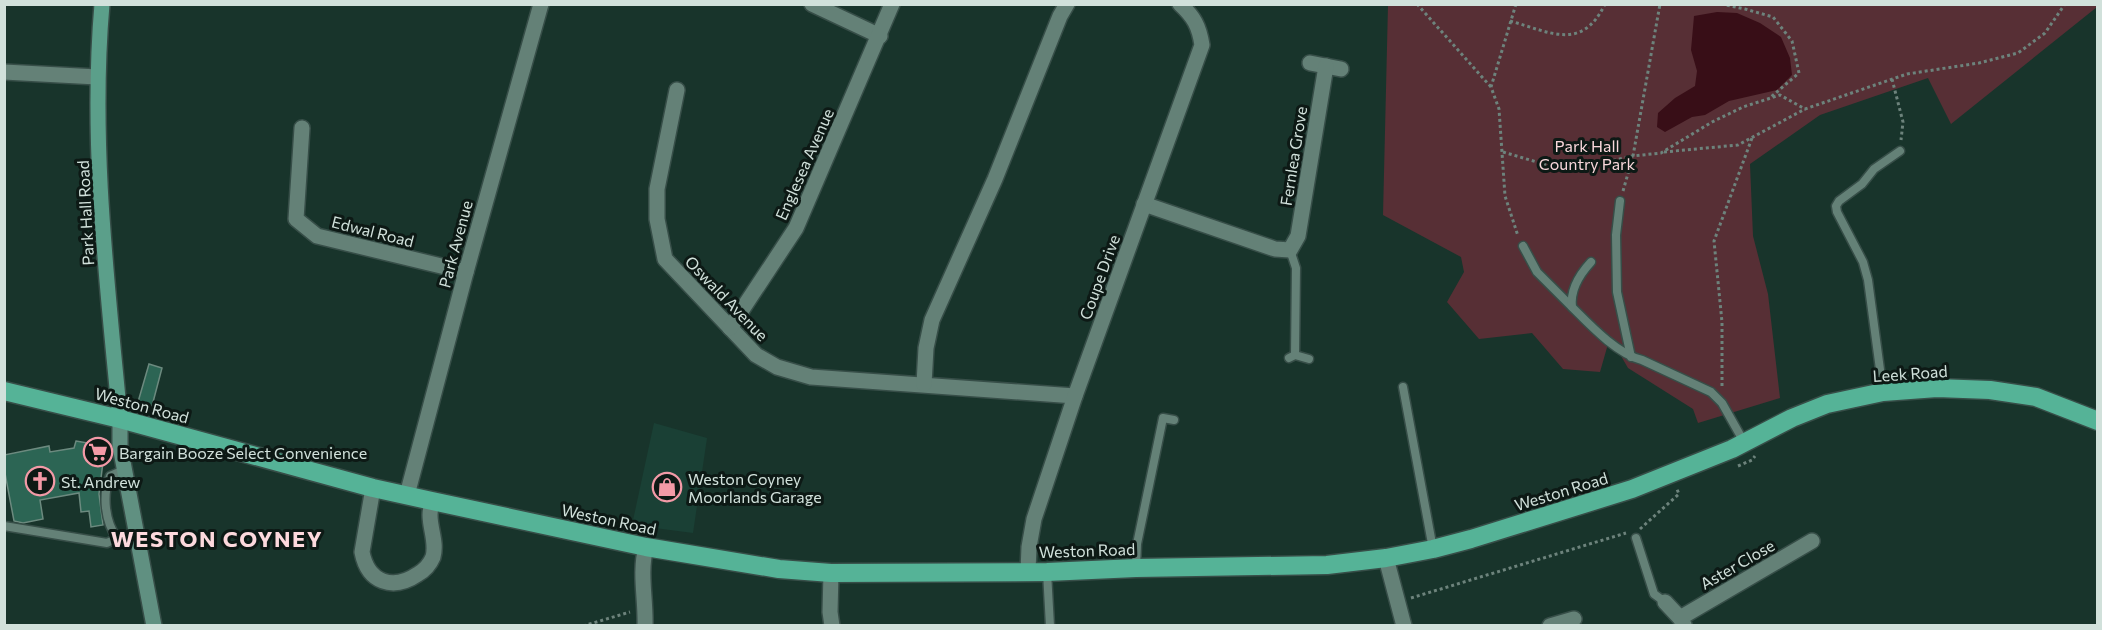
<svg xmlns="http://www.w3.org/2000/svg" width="2102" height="630" viewBox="0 0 2102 630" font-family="Commissioner,sans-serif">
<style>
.built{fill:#1a4035}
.green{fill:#572f35}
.water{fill:#380e17}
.building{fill:#2c6554;stroke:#6c8a7f;stroke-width:1.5}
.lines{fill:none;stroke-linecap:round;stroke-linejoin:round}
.lane-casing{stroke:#374e48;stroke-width:11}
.street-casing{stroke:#374e48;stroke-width:18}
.secondary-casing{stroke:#374e48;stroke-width:18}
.primary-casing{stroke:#374e48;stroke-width:18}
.highway-casing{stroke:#374e48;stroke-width:21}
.path{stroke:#6d837c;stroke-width:3;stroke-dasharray:3 3;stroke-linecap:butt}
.lane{stroke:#648177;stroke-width:8}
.street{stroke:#648177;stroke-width:15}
.secondary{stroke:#609081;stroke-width:15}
.primary{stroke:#5b9f8a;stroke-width:15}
.highway{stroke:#55b397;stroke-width:18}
.labels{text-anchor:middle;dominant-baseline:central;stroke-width:6;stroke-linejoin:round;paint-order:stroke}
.park-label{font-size:16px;fill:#f9d7db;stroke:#0d1915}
.street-label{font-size:16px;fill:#d1e1db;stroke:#0d1915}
.poi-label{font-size:16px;fill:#d1e1db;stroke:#0d1915;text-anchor:start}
.district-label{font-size:22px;font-weight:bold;letter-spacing:1.5px;fill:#fdd9dd;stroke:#0d1915}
</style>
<rect width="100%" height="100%" fill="#18342b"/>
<!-- built -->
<path class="built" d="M654 423 707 438 693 533 632 525Z"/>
<!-- green -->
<path class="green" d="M1388 5H2097V7L1951 124 1928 78 1820 115 1750 164 1753 236 1768 294 1780 398 1698 423 1693 409 1628 368 1610 337 1600 372 1563 369 1532 333 1479 339 1447 302 1464 272 1461 257 1383 215Z"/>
<!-- water -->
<path class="water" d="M1717 12 1737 13 1760 23 1781 37 1790 58 1792 75 1777 90 1729 101 1705 115 1692 117 1665 132 1657 127 1658 113 1675 98 1695 86 1697 71 1691 50 1694 16Z"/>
<!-- building -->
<g class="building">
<path d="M149 364 162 368 152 406 138 402Z"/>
<path d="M76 441 105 446 99 494 103 525 91 527 89 511 81 512 79 493 40 500 43 519 23 523 14 521 4 468V455L49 446 50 452 74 448Z"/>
</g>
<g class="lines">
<!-- lane casing -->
<g class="lane-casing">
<g id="lane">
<path d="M1620 201 1616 235 1617 292 1631 357"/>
<path d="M1523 246 1537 272 1572 307"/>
<path d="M1290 250 1296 268 1295 355"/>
<path d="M1591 262C1579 275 1570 290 1572 307 1590 325 1617 354 1642 360L1711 392 1722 403 1744 442"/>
<path d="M1289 358 1295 355 1309 359"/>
<path d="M1403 387 1433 549"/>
<path d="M1883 392 1868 280 1863 262 1837 212 1836 206 1839 201 1862 184 1874 169 1900 151"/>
<path d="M124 470 110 476C102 495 105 522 117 538L127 540 138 538"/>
<path d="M4 526 107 543 117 538"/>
<path d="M1636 538 1654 594 1665 602"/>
<path d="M1136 568 1137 544 1163 418 1174 420"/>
<path d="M1047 572 1050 626"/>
</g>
</g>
<!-- street casing -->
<g class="street-casing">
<g id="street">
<path d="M812 4 880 36"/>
<path d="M1310 63 1341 69"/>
<path d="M4 72 97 77"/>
<path d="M677 90 657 189V219L665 259 756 355 777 367 811 377 1075 396"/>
<path d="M302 128 296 219 317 236 466 272"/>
<path d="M1144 204 1275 249 1290 250 1298 236 1326 66"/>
<path d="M730 328 796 228 892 4"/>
<path d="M924 384 926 348 932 320 995 179 1060 16 1067 4"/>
<path d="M373 488 362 552C368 583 393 591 418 574 425 570 430 564 433 557 437 543 430 529 430 515 430 511 431 506 432 501"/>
<path d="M407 495 466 272 541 4"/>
<path d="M1386 558 1404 626"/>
<path d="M1028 571 1029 547 1034 519 1075 396 1202 45C1199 26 1194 17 1180 4"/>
<path d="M831 573 830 612 832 626"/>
<path d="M1665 602 1680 618 1684 625"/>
<path d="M1680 618 1812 541"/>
<path d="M645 626C646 599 639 573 646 547"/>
<path d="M1550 626 1574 619"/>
</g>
</g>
<!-- secondary casing -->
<g class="secondary-casing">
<path id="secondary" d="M120 419V446L154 626"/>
</g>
<!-- primary casing -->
<g class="primary-casing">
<path id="primary" d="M102 4C90 142 107 282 120 419"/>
</g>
<!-- highway casing -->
<g class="highway-casing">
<path id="highway" d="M4 391 120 419 373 488 432 501 646 547 779 569 831 573 1047 572 1136 568 1327 565 1386 558 1433 549 1471 539 1632 489 1732 449 1792 418 1827 404 1883 392 1937 388 1990 390 2036 397 2098 421"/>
</g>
<!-- path -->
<g class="path">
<path d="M1417 4 1491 87"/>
<path d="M1516 4 1491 87 1499 109 1505 196 1518 236"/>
<path d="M1721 4 1745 9 1773 17 1792 41 1799 73 1771 97"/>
<path d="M1510 21C1550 32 1582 52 1605 4"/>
<path d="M1892 79 1903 122 1901 140"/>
<path d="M1503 152 1567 171 1633 156 1661 153 1712 122 1743 107 1780 95 1805 109 1907 74 1979 63 2018 53 2045 33 2065 4"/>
<path d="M1664 152 1738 145 1805 109"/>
<path d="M1623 191 1633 156 1660 4"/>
<path d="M1722 386V322L1714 241 1752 138"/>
<path d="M1738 466 1752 460 1755 456"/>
<path d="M1640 529 1679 494 1676 487"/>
<path d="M1411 598 1626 533"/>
<path d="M583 626 630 612"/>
</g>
<!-- lane -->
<use href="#lane" class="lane"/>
<!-- street -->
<use href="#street" class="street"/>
<!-- secondary -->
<use href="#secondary" class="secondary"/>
<!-- primary -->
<use href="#primary" class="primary"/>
<!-- highway -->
<use href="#highway" class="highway"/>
</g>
<!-- icons -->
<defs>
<g id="supermarket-ring" transform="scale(1.5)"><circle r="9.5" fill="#0d1915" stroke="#f39aa7" stroke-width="1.5"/><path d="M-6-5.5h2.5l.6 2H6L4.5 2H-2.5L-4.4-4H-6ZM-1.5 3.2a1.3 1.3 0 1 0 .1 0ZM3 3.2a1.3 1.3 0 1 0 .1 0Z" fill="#f39aa7"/></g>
<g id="church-ring" transform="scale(1.5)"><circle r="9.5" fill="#0d1915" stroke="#f39aa7" stroke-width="1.5"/><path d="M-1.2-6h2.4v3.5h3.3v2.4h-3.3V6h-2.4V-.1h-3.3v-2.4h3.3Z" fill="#f39aa7"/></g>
<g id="shop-ring" transform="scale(1.5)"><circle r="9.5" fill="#0d1915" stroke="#f39aa7" stroke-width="1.5"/><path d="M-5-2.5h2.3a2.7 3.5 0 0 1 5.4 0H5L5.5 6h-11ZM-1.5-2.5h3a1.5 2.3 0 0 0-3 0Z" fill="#f39aa7"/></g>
</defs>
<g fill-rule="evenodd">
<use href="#supermarket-ring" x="98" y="452"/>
<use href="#church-ring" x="40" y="481"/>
<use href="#shop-ring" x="667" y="487"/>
</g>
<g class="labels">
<!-- park labels -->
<g class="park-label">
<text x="1587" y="145">Park Hall<tspan x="1587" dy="18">Country Park</tspan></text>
</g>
<!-- street labels -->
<g class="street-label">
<text transform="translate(1293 156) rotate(-81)">Fernlea Grove</text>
<text transform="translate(804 164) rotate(-66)">Englesea Avenue</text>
<text transform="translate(85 213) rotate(-93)">Park Hall Road</text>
<text transform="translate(373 231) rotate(14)">Edwal Road</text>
<text transform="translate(455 244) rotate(-75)">Park Avenue</text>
<text transform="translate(1099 277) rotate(-70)">Coupe Drive</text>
<text transform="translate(727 298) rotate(46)">Oswald Avenue</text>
<text transform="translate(1910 373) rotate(-4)">Leek Road</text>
<text transform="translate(142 405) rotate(15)">Weston Road</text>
<text transform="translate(1561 491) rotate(-17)">Weston Road</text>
<text transform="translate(609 519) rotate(12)">Weston Road</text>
<text transform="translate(1087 550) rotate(-2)">Weston Road</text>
<text transform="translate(1737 564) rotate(-30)">Aster Close</text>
</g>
<!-- poi labels -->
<g class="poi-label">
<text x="119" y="452">Bargain Booze Select Convenience</text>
<text x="688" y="478">Weston Coyney<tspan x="688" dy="18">Moorlands Garage</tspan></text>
<text x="61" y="481">St. Andrew</text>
</g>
<!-- district labels -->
<g class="district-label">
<text x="217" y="538">WESTON COYNEY</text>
</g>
</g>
<!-- border -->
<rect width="2102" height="630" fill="none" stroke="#d1e1db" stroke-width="12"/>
</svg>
